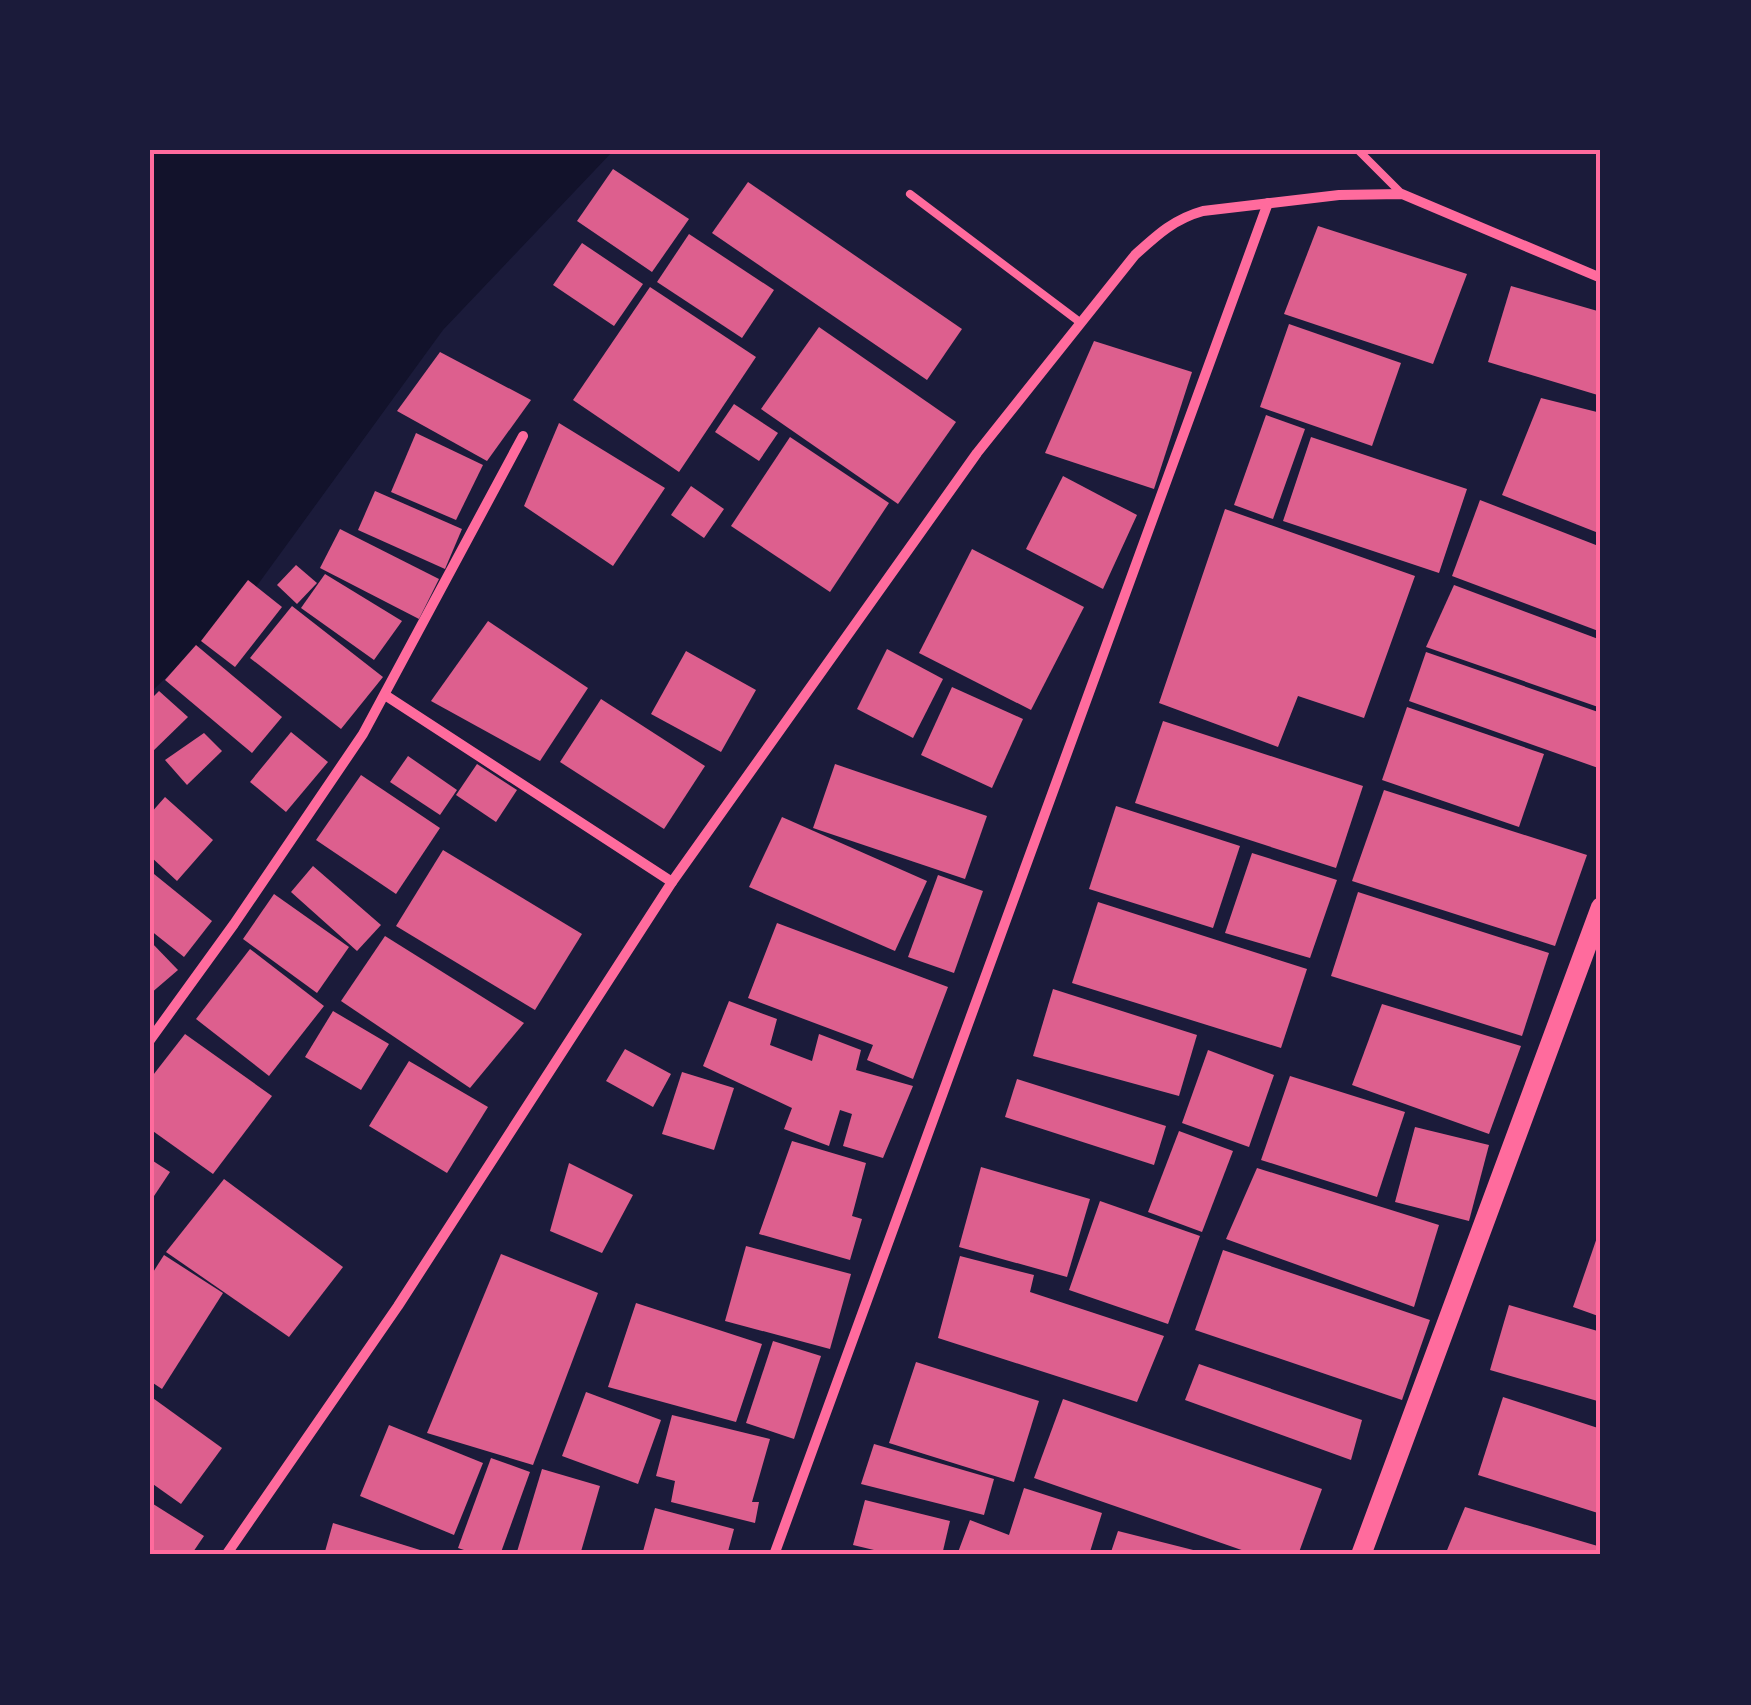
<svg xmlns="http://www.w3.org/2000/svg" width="1751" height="1705" viewBox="0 0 1751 1705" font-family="Mulish,sans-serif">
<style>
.water{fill:#12122b}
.building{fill:#dd5f8e}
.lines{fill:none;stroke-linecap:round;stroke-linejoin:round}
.service{stroke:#ff6b9d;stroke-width:8}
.minor{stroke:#ff6b9d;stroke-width:10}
.secondary{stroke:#ff6b9d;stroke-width:20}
.neatline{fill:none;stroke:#ff6b9d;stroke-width:4}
</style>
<rect width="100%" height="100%" fill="#1b1b3a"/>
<!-- water -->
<path class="water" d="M150 150H614L443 330 248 598 150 693Z"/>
<!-- building -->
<g class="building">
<path d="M613 169 689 219 652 272 577 221Z"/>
<path d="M748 182 962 329 927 380 712 233Z"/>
<path d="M1318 226 1467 274 1433 364 1284 314Z"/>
<path d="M689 234 774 290 742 338 657 282Z"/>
<path d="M582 243 643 284 614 326 553 285Z"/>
<path d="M1511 286 1601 312V396L1488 362Z"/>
<path d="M650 287 756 357 679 472 573 400Z"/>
<path d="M1289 324 1401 363 1372 446 1260 407Z"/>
<path d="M819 327 956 422 898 504 761 409Z"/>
<path d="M1094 341 1192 372 1154 489 1045 453Z"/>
<path d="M440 352 531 400 487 461 397 411Z"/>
<path d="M1541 398 1601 413V534L1502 495Z"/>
<path d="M734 404 778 433 759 461 715 432Z"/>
<path d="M1266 415 1305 429 1273 519 1234 505Z"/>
<path d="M559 423 665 488 613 566 524 506Z"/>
<path d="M416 433 483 465 456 520 391 492Z"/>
<path d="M790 437 889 503 830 592 731 526Z"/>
<path d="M1311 437 1467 489 1439 573 1283 521Z"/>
<path d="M1063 476 1137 515 1103 589 1026 549Z"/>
<path d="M691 486 724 509 704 538 671 515Z"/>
<path d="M375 491 462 529 445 569 358 530Z"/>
<path d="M1480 500 1601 547V632L1452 576Z"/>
<path d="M1225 509 1415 576 1364 718 1298 696 1278 747 1159 703Z"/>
<path d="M340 529 439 579 419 619 320 568Z"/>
<path d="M972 549 1084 607 1031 710 919 653Z"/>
<path d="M296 565 317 583 297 604 277 585Z"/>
<path d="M325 574 402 621 374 660 301 608Z"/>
<path d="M248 580 282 607 235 667 201 641Z"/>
<path d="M1454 585 1601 640V708L1426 647Z"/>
<path d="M292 606 383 677 341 729 250 658Z"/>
<path d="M488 621 588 688 540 761 431 701Z"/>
<path d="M196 645 282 717 252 753 165 680Z"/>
<path d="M887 649 943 679 913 738 857 709Z"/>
<path d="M686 651 756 690 721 752 651 714Z"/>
<path d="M1426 652 1601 713V769L1409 701Z"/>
<path d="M952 687 1023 719 992 788 921 755Z"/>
<path d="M159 691 188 717 150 754V700Z"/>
<path d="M601 699 705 766 664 829 560 762Z"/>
<path d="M1407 707 1544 754 1519 827 1382 780Z"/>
<path d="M1163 721 1363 786 1336 868 1135 803Z"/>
<path d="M291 732 328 762 286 812 250 782Z"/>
<path d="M204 733 222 751 187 785 165 760Z"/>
<path d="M408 756 457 790 440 815 390 782Z"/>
<path d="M477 764 517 790 496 822 456 795Z"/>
<path d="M835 764 987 816 965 879 813 828Z"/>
<path d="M361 775 440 828 396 894 316 840Z"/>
<path d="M1384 790 1587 855 1555 946 1352 881Z"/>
<path d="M165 797 213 840 177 881 150 856V814Z"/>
<path d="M1116 806 1240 846 1213 928 1089 889Z"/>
<path d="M782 817 927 881 895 951 749 887Z"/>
<path d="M443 850 582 934 535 1010 396 926Z"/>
<path d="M1252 853 1337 880 1310 958 1225 933Z"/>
<path d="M313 866 381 925 357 951 291 892Z"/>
<path d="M154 874 212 921 184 957 150 930V878Z"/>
<path d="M938 875 983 891 954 973 908 957Z"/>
<path d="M1358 892 1549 953 1522 1036 1331 976Z"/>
<path d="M274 894 349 947 317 993 243 939Z"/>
<path d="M1098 902 1307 969 1281 1048 1072 983Z"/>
<path d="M777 923 948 987 913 1079 867 1060 873 1045 748 998Z"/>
<path d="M385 936 524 1023 470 1088 341 1001Z"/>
<path d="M150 941 178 970 150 994Z"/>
<path d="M250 949 324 1006 269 1076 196 1019Z"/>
<path d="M1053 989 1197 1035 1179 1096 1033 1056Z"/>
<path d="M729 1001 777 1019 770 1045 812 1061 819 1034 861 1050 856 1070 913 1086 883 1158 843 1146 852 1114 840 1110 829 1146 784 1129 792 1108 703 1066Z"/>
<path d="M1382 1004 1521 1046 1489 1134 1352 1085Z"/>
<path d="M333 1011 389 1044 361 1090 305 1057Z"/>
<path d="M185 1034 272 1096 213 1174 150 1129V1079Z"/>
<path d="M625 1049 671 1074 653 1107 606 1081Z"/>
<path d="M1208 1050 1274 1075 1249 1147 1182 1123Z"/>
<path d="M409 1061 488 1107 447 1173 369 1126Z"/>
<path d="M682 1072 734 1088 714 1150 662 1134Z"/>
<path d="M1290 1076 1405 1112 1377 1197 1261 1160Z"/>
<path d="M1017 1079 1166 1126 1154 1165 1005 1117Z"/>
<path d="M1415 1127 1489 1145 1469 1221 1395 1202Z"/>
<path d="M1179 1131 1233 1151 1202 1232 1148 1212Z"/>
<path d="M792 1141 866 1163 852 1216 862 1219 850 1260 759 1234Z"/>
<path d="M150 1159 170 1172 150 1202Z"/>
<path d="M569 1163 633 1195 602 1253 550 1231Z"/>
<path d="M981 1167 1090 1199 1067 1277 959 1247Z"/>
<path d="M1257 1168 1439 1225 1414 1307 1226 1239Z"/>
<path d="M224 1179 343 1267 289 1337 166 1252Z"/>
<path d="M1100 1201 1200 1236 1168 1324 1069 1290Z"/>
<path d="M1601 1226V1317L1573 1307Z"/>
<path d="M746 1246 851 1274 830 1349 725 1321Z"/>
<path d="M1223 1250 1430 1320 1402 1400 1195 1330Z"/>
<path d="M501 1254 598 1293 533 1465 427 1433Z"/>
<path d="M164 1255 223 1293 162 1389 150 1381V1277Z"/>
<path d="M960 1256 1034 1275 1030 1292 1164 1336 1137 1402 938 1338Z"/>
<path d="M636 1303 762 1344 736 1422 608 1387Z"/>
<path d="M1509 1305 1601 1332V1402L1490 1370Z"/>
<path d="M773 1341 821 1356 794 1439 746 1423Z"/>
<path d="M916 1362 1039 1401 1014 1482 889 1443Z"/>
<path d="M1199 1364 1362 1420 1351 1460 1185 1400Z"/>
<path d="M586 1392 661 1420 638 1484 562 1456Z"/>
<path d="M150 1396 222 1448 181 1504 150 1482Z"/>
<path d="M1503 1397 1601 1429V1514L1478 1475Z"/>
<path d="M1063 1399 1322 1489 1298 1555H1256L1034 1478Z"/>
<path d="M672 1415 770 1439 752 1502H759L755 1523 671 1502 675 1481 656 1476Z"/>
<path d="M389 1425 483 1463 454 1535 360 1496Z"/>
<path d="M874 1444 994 1479 984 1515 861 1484Z"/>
<path d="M491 1458 530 1472 500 1555H479L458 1548Z"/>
<path d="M542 1469 600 1486 580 1555H516Z"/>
<path d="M1024 1488 1102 1513 1089 1555H957L970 1520 1009 1535Z"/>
<path d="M865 1500 950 1521 942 1555H895L853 1545Z"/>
<path d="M150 1502 204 1536 191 1555H150Z"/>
<path d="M1465 1507 1601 1547V1555H1445Z"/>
<path d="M655 1508 734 1529 727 1555H642Z"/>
<path d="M333 1523 433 1554V1555H324Z"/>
<path d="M1118 1531 1209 1554V1555H1110Z"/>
</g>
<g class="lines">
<!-- service -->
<g class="service">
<path d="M1358 150 1402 194"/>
<path d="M910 194 1081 323"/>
</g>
<!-- minor -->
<g class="minor">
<path d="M385 695 672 882"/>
<path d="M150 1040 234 924 363 734 523 436"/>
<path d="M226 1555 398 1306 672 882 977 453 1135 255C1157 235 1174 219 1203 211L1339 195 1402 194 1601 278"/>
<path d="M774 1555 1268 203"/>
</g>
<!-- secondary -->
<path class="secondary" d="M1361 1555 1601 907"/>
</g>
<!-- border -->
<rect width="1751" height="1705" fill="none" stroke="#1b1b3a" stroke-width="305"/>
<rect x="152" y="152" width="1446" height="1400" class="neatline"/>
</svg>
